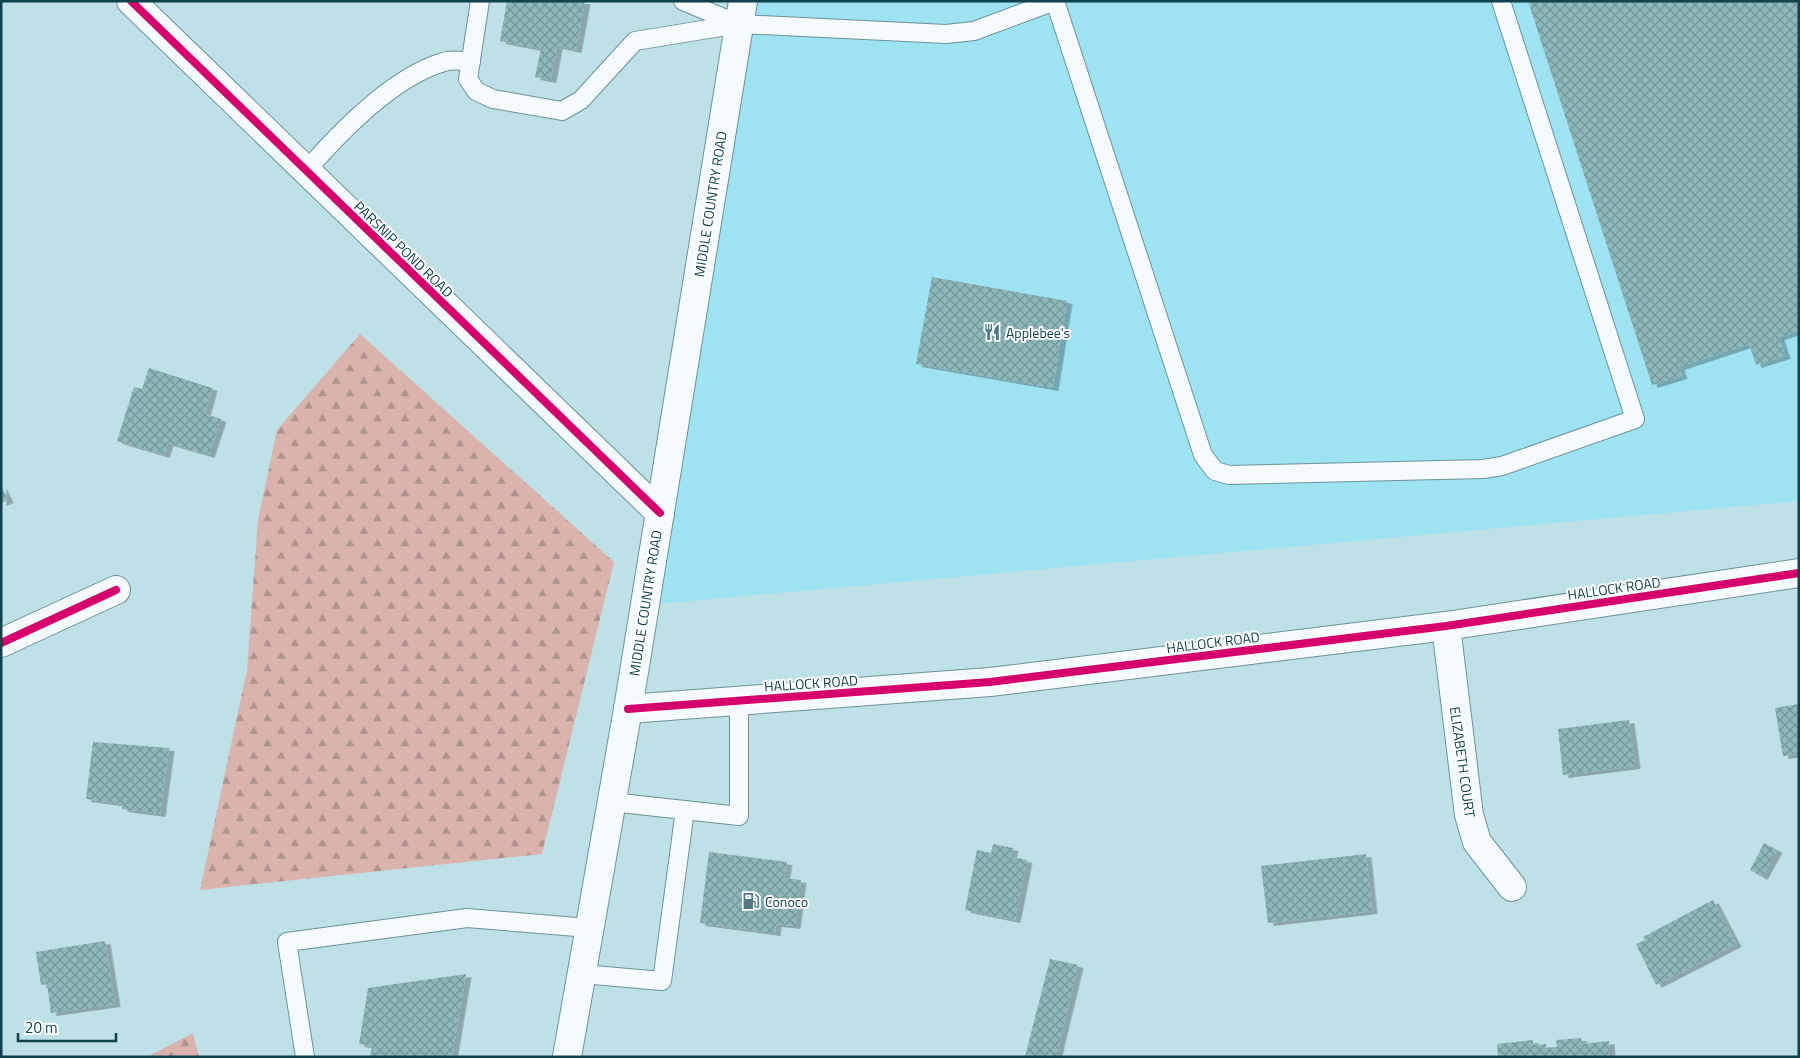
<svg xmlns="http://www.w3.org/2000/svg" width="1800" height="1058" viewBox="0 0 1800 1058" font-family="'Titillium Web',sans-serif">
<style>
.built{fill:#9ee3f1}
.forest{fill:url(#forest-firs)}
.building{fill:url(#building-cross-hatch);filter:url(#shadow)}
.lines{fill:none;stroke-linecap:round;stroke-linejoin:round}
.service-casing{stroke:#6d9299;stroke-width:20}
.minor-casing{stroke:#6d9299;stroke-width:30}
.tertiary-casing{stroke:#6d9299;stroke-width:30}
.primary-casing{stroke:#6d9299;stroke-width:30}
.service{stroke:#f5fafc;stroke-width:18}
.minor{stroke:#f5fafc;stroke-width:28}
.tertiary{stroke:#f5fafc;stroke-width:28}
.primary{stroke:#f5fafc;stroke-width:28}
.cycleway-casing{stroke:#fff;stroke-width:11}
.cycleway{stroke:#d6006c;stroke-width:8}
.labels{text-anchor:middle;dominant-baseline:central;stroke-width:4;stroke-linejoin:round;paint-order:stroke}
.street-label{font-size:14px;fill:#0f434c;stroke:#fff}
.poi-label{font-size:14px;fill:#0f434c;stroke:#fff;text-anchor:start}
</style>
<defs>
<pattern id="forest-firs" width="22" height="20" patternUnits="userSpaceOnUse" patternTransform="scale(1.25)"><rect width="22" height="20" fill="#dab3ac"/><path d="M5 1l3.5 6h-7zM16 11l3.5 6h-7z" fill="#af938e"/></pattern>
<pattern id="building-cross-hatch" width="8" height="8" patternUnits="userSpaceOnUse" patternTransform="scale(1.25)"><rect width="8" height="8" fill="#8eb7b9"/><path d="M0 0l8 8M0 8l8-8" fill="none" stroke="#729699"/></pattern>
<filter id="shadow"><feDropShadow dx="5.5" dy="3" stdDeviation="0" flood-color="#0004"/></filter>
</defs>
<rect width="100%" height="100%" fill="#bee1e8"/>
<!-- built -->
<path class="built" d="M743 1H1799V501L645 605Z"/>
<!-- forest -->
<g class="forest">
<path d="M360 334 614 562 542 854 200 890 247 670 258 520 277 430Z"/>
<path d="M193 1033 199 1057H147Z"/>
</g>
<!-- building -->
<g class="building">
<path d="M507 1H585L576 50 557 46 551 80 535 77 541 49 500 41Z"/>
<path d="M1528 1H1799V331L1779 337 1785 356 1756 365 1749 344 1679 367 1682 376 1652 385Z"/>
<path d="M932 277 1067 301 1053 388 916 364Z"/>
<path d="M149 368 212 388 205 414 221 419 209 455 168 443 164 455 117 441 134 387 142 389Z"/>
<path d="M1 485 8 500 1 503Z"/>
<path d="M1799 704V754L1783 756 1775 708Z"/>
<path d="M1629 720 1635 766 1563 775 1558 729Z"/>
<path d="M93 742 169 748 160 814 122 809 123 804 86 799Z"/>
<path d="M1764 843 1777 850 1762 877 1750 870Z"/>
<path d="M993 844 1013 848 1011 857 1027 860 1015 920 965 910 977 850 991 853Z"/>
<path d="M709 852 787 862 784 878 801 880 795 926 776 924 775 933 700 923Z"/>
<path d="M1366 854 1372 911 1268 923 1261 866Z"/>
<path d="M1713 900 1736 944 1656 985 1636 944 1645 940 1643 937Z"/>
<path d="M105 941 115 1004 51 1013 47 984 41 985 36 952Z"/>
<path d="M1050 959 1078 965 1056 1057H1025Z"/>
<path d="M466 974 452 1057H370L372 1046 359 1044 368 988Z"/>
<path d="M1581 1038 1582 1044 1609 1041 1610 1057H1498L1497 1044 1533 1040V1045L1546 1044V1048L1557 1047 1556 1040Z"/>
</g>
<g class="lines">
<!-- service casing -->
<g class="service-casing">
<g id="service">
<path d="M480 1 468 79 476 91 493 99 562 111 581 100 635 41 739 24 946 34 974 31 1055 1"/>
<path d="M683 1 738 24"/>
<path d="M1055 1 1203 455 1215 471 1229 475 1483 469 1502 466 1635 419 1501 1"/>
<path d="M306 171C339 133 394 76 444 62 452 59 462 61 471 62"/>
<path d="M611 802 739 816V701"/>
<path d="M582 974 662 981 685 810"/>
<path d="M305 1057 287 942 467 918 589 928"/>
</g>
</g>
<!-- minor casing -->
<g class="minor-casing">
<g id="minor">
<path d="M131 1 660 513"/>
<path d="M1446 626 1469 815 1477 842 1512 887"/>
<path d="M1 643 116 590"/>
</g>
</g>
<!-- tertiary casing -->
<g class="tertiary-casing">
<path id="tertiary" d="M628 709 990 682 1446 626 1799 573"/>
</g>
<!-- primary casing -->
<g class="primary-casing">
<path id="primary" d="M567 1057 628 709 743 1"/>
</g>
<!-- service -->
<use href="#service" class="service"/>
<!-- minor -->
<use href="#minor" class="minor"/>
<!-- tertiary -->
<use href="#tertiary" class="tertiary"/>
<!-- primary -->
<use href="#primary" class="primary"/>
<!-- cycleway casing -->
<g class="cycleway-casing">
<g id="cycleway">
<path d="M131 1 660 513"/>
<path d="M1 643 116 590"/>
<path d="M628 709 990 682 1446 626 1799 573"/>
</g>
</g>
<!-- cycleway -->
<use href="#cycleway" class="cycleway"/>
</g>
<!-- icons -->
<defs>
<g id="restaurant-bare" transform="scale(1.35)"><path d="M-5-6h1v4h1v-4h1v4h1v-4h1v5L-1.5 .5V6h-2V.5L-5-1ZM5-6V6H3V1.5H1.5Q1.5-4 5-6Z" fill="#4c7a83" stroke="#fff" stroke-width="2.5" paint-order="stroke"/></g>
<g id="fuel-bare" transform="scale(1.35)"><path d="M-5.5-6h7V0h2V4h1.3V-2.5L3-4.5l.8-.8L6-3V5H2.5V1h-1V6h-7ZM-4.2-4.7v3.2H.2V-4.7Z" fill="#4c7a83" stroke="#fff" stroke-width="2.5" paint-order="stroke"/></g>
</defs>
<g fill-rule="evenodd">
<use href="#restaurant-bare" x="992" y="332"/>
<use href="#fuel-bare" x="751" y="901"/>
</g>
<g class="labels">
<!-- street labels -->
<g class="street-label">
<text transform="translate(710 204) rotate(-81)">MIDDLE COUNTRY ROAD</text>
<text transform="translate(404 249) rotate(44)">PARSNIP POND ROAD</text>
<text transform="translate(1614 588) rotate(-8)">HALLOCK ROAD</text>
<text transform="translate(645 603) rotate(-81)">MIDDLE COUNTRY ROAD</text>
<text transform="translate(1213 642) rotate(-7)">HALLOCK ROAD</text>
<text transform="translate(811 683) rotate(-4)">HALLOCK ROAD</text>
<text transform="translate(1463 762) rotate(82)">ELIZABETH COURT</text>
</g>
<!-- poi labels -->
<g class="poi-label">
<text x="1006" y="332">Applebee's</text>
<text x="765" y="901">Conoco</text>
</g>
</g>
<!-- border -->
<rect width="1800" height="1058" fill="none" stroke="#0f434c" stroke-width="5"/>
<!-- scale -->
<path d="M18 1033v8h98v-8" fill="none" stroke="#0f434c" stroke-width="2.5"/>
<text x="25" y="1033" font-size="15" fill="#0f434c" stroke="#ffffff" stroke-width="4" paint-order="stroke">20 m</text>
</svg>
